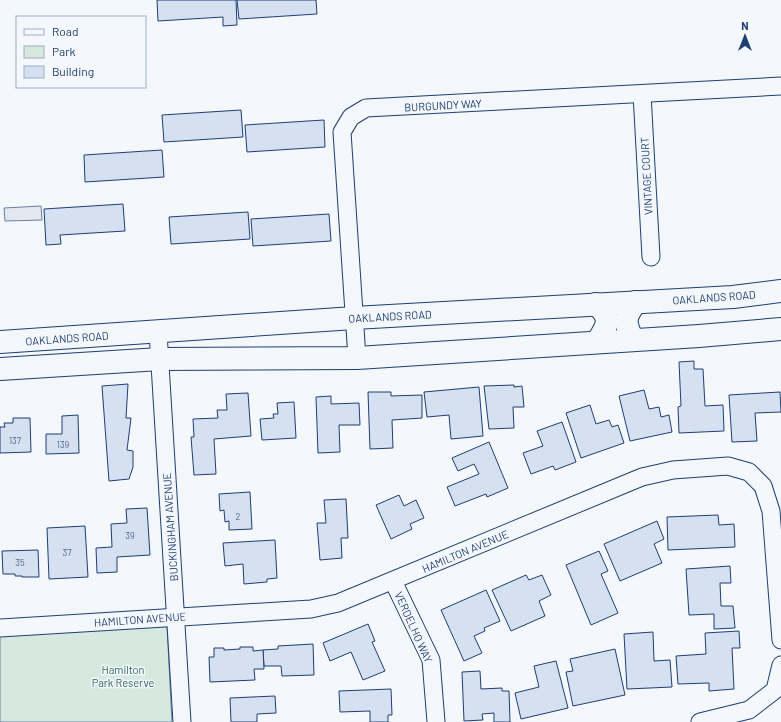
<svg xmlns="http://www.w3.org/2000/svg" width="781" height="722" viewBox="0 0 781 722" font-family="Barlow,sans-serif">
<style>
.green{fill:#d7e8df;stroke:#687fa3}
.parking{fill:#e3e8f0;stroke:#687fa3}
.building{fill:#d5e0f0;stroke:#1d3f73}
.lines{fill:none;stroke-linecap:round;stroke-linejoin:round}
.street-casing{stroke:#1d3f73;stroke-width:19}
.secondary-casing{stroke:#1d3f73;stroke-width:24}
.street{stroke:#f4f7fb;stroke-width:17}
.secondary{stroke:#f4f7fb;stroke-width:22}
.labels{text-anchor:middle;dominant-baseline:central;stroke-width:3;stroke-linejoin:round;paint-order:stroke}
.number-label{font-size:9px;fill:#4b6792}
.street-label{font-size:11px;fill:#1d3f73;stroke:#f4f7fb}
.park-label{font-size:11px;fill:#2c6c60;stroke:#f4f7fb}
</style>
<rect width="100%" height="100%" fill="#f4f7fb"/>
<!-- green -->
<path class="green" d="M167 626 172 722H0V636Z"/>
<!-- parking -->
<path class="parking" d="M41 206 42 220 5 221 4 208Z"/>
<!-- building -->
<g class="building">
<path d="M157 0H236L237 25 223 26V17L158 21Z"/>
<path d="M237 0H316L317 14 239 19Z"/>
<path d="M241 110 243 137 164 142 162 115Z"/>
<path d="M324 120 325 147 247 152 245 125Z"/>
<path d="M162 150 164 177 85 182 84 155Z"/>
<path d="M123 204 125 231 60 235 61 244 46 245 44 209Z"/>
<path d="M248 212 250 239 171 244 169 217Z"/>
<path d="M329 214 331 241 253 246 251 219Z"/>
<path d="M694 361V369H703L705 406 723 405 724 431 679 433 678 407 681 406 679 362Z"/>
<path d="M128 384 126 418H131L127 450 133 451V467L129 479 109 481 102 386Z"/>
<path d="M514 385V387L522 386 524 407H513L514 428 489 429 484 386Z"/>
<path d="M479 387 483 436 451 439 449 415 427 417 424 392Z"/>
<path d="M644 390 649 409 659 407 661 417 669 415 672 432 630 441 619 396Z"/>
<path d="M368 392H391V396L422 395V418L392 420 393 448 370 449Z"/>
<path d="M780 392 781 412 755 413 757 441 732 442 729 395Z"/>
<path d="M248 393 251 436 214 439 216 474 194 475 191 437H194L193 419 218 418 217 410H227L226 394Z"/>
<path d="M331 396V404L359 403 360 425H339L340 452 318 453 316 397Z"/>
<path d="M294 402 296 438 262 440 260 419 274 418 273 414H278L277 403Z"/>
<path d="M590 405 596 424 609 420 612 427 618 425 624 443 581 458 566 413Z"/>
<path d="M78 415 79 453 46 454V434H62V416Z"/>
<path d="M13 418H30L31 452 0 453V427H5L4 423H13Z"/>
<path d="M562 422 576 462 555 470 553 466 531 474 523 453 543 446 537 431Z"/>
<path d="M489 442 508 488 487 497 486 494 455 506 447 487 479 474 474 464 458 471 452 458Z"/>
<path d="M250 492 252 529 229 530V521L225 522 224 510 220 511 219 494Z"/>
<path d="M399 495 404 506 416 500 424 518 410 524 412 529 391 539 376 505Z"/>
<path d="M346 499 348 538H341L342 558 320 560 317 523H326L324 500Z"/>
<path d="M147 508 150 555 117 557V572L97 573 96 548 112 547 111 524 127 523 126 509Z"/>
<path d="M718 515 719 525 734 524 735 547 668 550 667 517Z"/>
<path d="M657 521 664 539 654 544 662 563 620 581 604 544Z"/>
<path d="M85 526 88 577 49 579 47 528Z"/>
<path d="M275 540 277 578 267 579V582L244 584 243 564 225 566 223 543Z"/>
<path d="M38 550 39 577H22V576H15V574H3L2 551Z"/>
<path d="M599 551 608 571 601 574 618 613 591 625 566 565Z"/>
<path d="M730 566 731 583H720L721 606H733L735 628 714 629V614L689 615 686 569Z"/>
<path d="M526 575 529 580 542 575 551 595 539 601 545 616 511 631 492 590Z"/>
<path d="M486 590 500 621 484 628 485 631 474 636 482 653 464 661 441 610Z"/>
<path d="M368 624 375 641 372 642 385 671 363 680 351 652 330 661 323 643Z"/>
<path d="M739 631 740 648H732L734 689 709 691V683L678 684 676 656 706 654 705 633Z"/>
<path d="M653 632 654 661 670 660 672 687 627 689 624 634Z"/>
<path d="M313 644 314 675 282 676 281 666H264L263 650 278 649V646Z"/>
<path d="M240 647H253V651L263 650 264 669H254L255 680 210 682 209 657H214V648H224V650L240 649Z"/>
<path d="M615 649 625 695 573 706 566 672 573 671 570 659Z"/>
<path d="M556 661 568 708 521 719 515 693 539 687 534 666Z"/>
<path d="M480 671 481 689 502 688V691H509L510 722H494V713L482 714 483 720 464 721 462 672Z"/>
<path d="M391 689 392 715H388V722H370V711L340 712 339 691Z"/>
<path d="M275 696 276 713 257 714V722H231L230 698Z"/>
</g>
<g class="lines">
<!-- street casing -->
<g class="street-casing">
<g id="street">
<path d="M642 94 651 257"/>
<path d="M158 332 182 722"/>
<path d="M357 358 342 132 351 117 366 108 781 86"/>
<path d="M393 581 431 660 436 722"/>
<path d="M0 628 311 609 338 603 642 477 673 470 728 466 749 472 763 486 771 511 781 640"/>
<path d="M700 722 749 710 775 690 781 665"/>
</g>
</g>
<!-- secondary casing -->
<g class="secondary-casing">
<g id="secondary">
<path d="M596 304C613 319 607 326 597 342"/>
<path d="M633 340C624 322 624 318 636 302"/>
<path d="M0 342 354 318 733 297 781 291"/>
<path d="M0 369 160 359 357 358 699 336 781 329"/>
</g>
</g>
<!-- street -->
<use href="#street" class="street"/>
<!-- secondary -->
<use href="#secondary" class="secondary"/>
</g>
<g class="labels">
<!-- number labels -->
<g class="number-label">
<text x="15" y="440">137</text>
<text x="63" y="444">139</text>
<text x="238" y="516">2</text>
<text x="130" y="535">39</text>
<text x="67" y="552">37</text>
<text x="20" y="562">35</text>
</g>
<!-- street labels -->
<g class="street-label">
<text transform="translate(443 105) rotate(-3)">BURGUNDY WAY</text>
<text transform="translate(646 176) rotate(-93)">VINTAGE COURT</text>
<text transform="translate(714 297) rotate(-4)">OAKLANDS ROAD</text>
<text transform="translate(390 316) rotate(-3)">OAKLANDS ROAD</text>
<text transform="translate(67 338) rotate(-4)">OAKLANDS ROAD</text>
<text transform="translate(170 527) rotate(-94)">BUCKINGHAM AVENUE</text>
<text transform="translate(465 551) rotate(-23)">HAMILTON AVENUE</text>
<text transform="translate(140 619) rotate(-4)">HAMILTON AVENUE</text>
<text transform="translate(414 627) rotate(66)">VERDELHO WAY</text>
</g>
<!-- park labels -->
<g class="park-label">
<text x="123" y="669">Hamilton<tspan x="123" dy="13">Park Reserve</tspan></text>
</g>
</g>
<!-- legend -->
<rect x="16" y="16" width="130" height="72" fill="#f4f7fb" stroke="#9eadc5"/>
<rect x="24" y="29" width="20" height="6" fill="#f4f7fb" stroke="#9eadc5"/>
<text x="52" y="36" font-size="12" fill="#1d3f73">Road</text>
<rect x="24" y="46" width="20" height="12" fill="#d7e8df" stroke="#9eadc5"/>
<text x="52" y="56" font-size="12" fill="#1d3f73">Park</text>
<rect x="24" y="66" width="20" height="12" fill="#d5e0f0" stroke="#9eadc5"/>
<text x="52" y="76" font-size="12" fill="#1d3f73">Building</text>
<!-- north arrow -->
<g transform="translate(745 36)" stroke="#f4f7fb" stroke-width="3" paint-order="stroke">
<path d="M0-3L7 15L0 10L-7 15Z" fill="#1d3f73"/>
<text y="-6" font-size="11" font-weight="bold" text-anchor="middle" fill="#1d3f73">N</text>
</g>
</svg>
